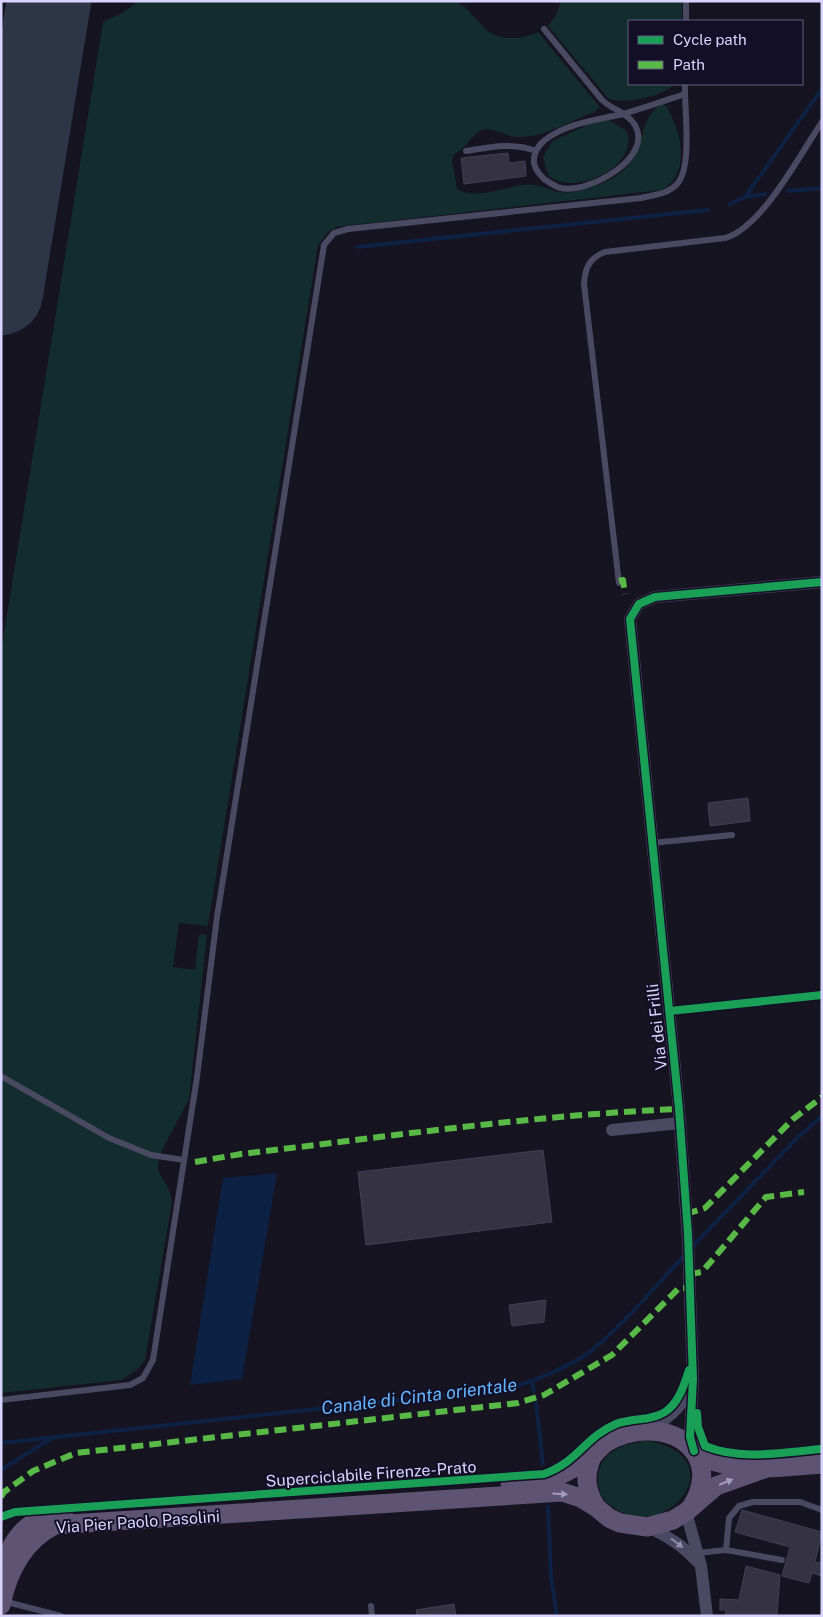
<svg xmlns="http://www.w3.org/2000/svg" width="823" height="1617" viewBox="0 0 823 1617" font-family="'Public Sans',sans-serif">
<style>
.green{fill:#132c2d}
.water{fill:#0d2144}
.lines{fill:none;stroke-linecap:round;stroke-linejoin:round}
.stream{stroke:#0d2144;stroke-width:4}
.runway{stroke:#2c3646;stroke-width:84}
.building{fill:#343243;stroke:#433f54}
.lane{stroke:#4a4962;stroke-width:6}
.street{stroke:#4a4962;stroke-width:12}
.primary{stroke:#5e5373;stroke-width:19}
.quiet{stroke:#58b947;stroke-width:6;stroke-dasharray:12 6;stroke-linecap:butt}
.cycleway-casing{stroke:#130f26;stroke-width:11}
.cycleway{stroke:#1a9f57;stroke-width:8}
.oneway{fill:#a29ac0}
.oneway2{fill:#928eb0}
.labels{text-anchor:middle;dominant-baseline:central;stroke-width:4;stroke-linejoin:round;paint-order:stroke}
.street-label{font-size:16px;fill:#d9d4ff;stroke:#130f26}
.water-label{font-size:18px;font-style:italic;fill:#62b6ff;stroke:#130f26}
</style>
<rect width="100%" height="100%" fill="#161421"/>
<!-- green -->
<g class="green">
<path d="M139 1H454C479 11 480 39 512 38 522 38 529 36 538 32L600 107 595 112C571 120 544 138 518 137 506 137 491 125 480 131 470 137 466 149 454 154L452 160 457 189C475 200 502 188 523 185 541 182 555 196 574 192 597 187 622 178 635 156 643 141 643 112 663 104L666 106C681 129 692 173 662 190L336 227 328 232 318 245 208 926 179 923 173 967 195 970 199 934 207 935 189 1099 159 1156 158 1170 170 1192 172 1202 145 1360 140 1367 122 1380 1 1393V652L103 22 122 13Z"/>
<path d="M561 1H682V21H629V84L673 85C664 96 621 106 608 98L548 26 557 13Z"/>
<path d="M609 120 627 131C639 167 573 198 548 175L543 157 552 141 592 123Z"/>
<path d="M650 1441C737 1460 664 1547 611 1506 602 1500 598 1491 598 1480 598 1451 626 1442 650 1441Z"/>
</g>
<!-- water -->
<path class="water" d="M277 1173 242 1379 190 1385 223 1178Z"/>
<g class="lines">
<!-- stream -->
<g class="stream">
<path d="M788 191 822 188"/>
<path d="M745 197 822 89"/>
<path d="M730 204 745 197 765 194"/>
<path d="M357 247 708 210"/>
<path d="M691 1248 798 1137 822 1116"/>
<path d="M532 1382 534 1391"/>
<path d="M536 1404 543 1464"/>
<path d="M1 1443 510 1388C536 1380 560 1371 584 1356 617 1333 656 1285 685 1255"/>
<path d="M1 1470 52 1438"/>
<path d="M548 1507 551 1577 557 1616"/>
</g>
<!-- runway -->
<path class="runway" d="M1 293 49 1"/>
</g>
<!-- building -->
<g class="building">
<path d="M508 153 509 163 525 161 526 176 464 184 461 158Z"/>
<path d="M748 798 750 821 710 826 708 803Z"/>
<path d="M543 1150 552 1222 366 1245 358 1172Z"/>
<path d="M546 1300 544 1322 512 1326 509 1305Z"/>
<path d="M742 1510 822 1532 815 1562 822 1563V1576L812 1573 809 1583 782 1576 790 1547 735 1532Z"/>
<path d="M746 1566 780 1575 777 1616H725L726 1610H720V1599L739 1600Z"/>
<path d="M454 1604 456 1616H417L416 1610Z"/>
</g>
<g class="lines">
<!-- lane -->
<g class="lane">
<path d="M686 21V1"/>
<path d="M544 29 602 100C611 109 628 113 635 125 654 158 588 194 561 188 555 187 549 182 544 179 540 175 535 169 534 163 533 154 538 145 545 140 567 123 597 120 623 114 644 108 664 101 685 94"/>
<path d="M466 151C491 147 512 142 536 151"/>
<path d="M619 583 584 284C585 268 589 258 605 252L725 238C762 228 800 154 822 122"/>
<path d="M652 843 732 835"/>
<path d="M1 1076 109 1138 151 1155 184 1160"/>
<path d="M1 1400 130 1385 143 1378 153 1360 197 1077 217 917 324 245 334 233 348 229 641 198C654 195 668 194 677 184 693 167 684 107 685 84"/>
<path d="M726 1550 729 1518 739 1506 753 1502H800L822 1510"/>
<path d="M697 1553 726 1550 782 1560"/>
<path d="M3 1601 61 1616"/>
<path d="M371 1606 372 1616"/>
</g>
<!-- street -->
<g class="street">
<path d="M612 1130 680 1123"/>
<path d="M645 1429C665 1423 682 1407 690 1388"/>
<path d="M693 1450 690 1437 693 1379 688 1239 679 1109 630 619 639 604 655 597 822 582"/>
<path d="M686 1512 701 1566 707 1616"/>
<path d="M647 1527C669 1536 684 1547 700 1564"/>
</g>
<!-- primary -->
<g class="primary">
<path d="M694 1451C728 1476 783 1467 822 1464"/>
<path d="M593 1455C584 1474 585 1489 596 1507"/>
<path d="M510 1483C525 1482 541 1482 555 1477 568 1472 581 1464 592 1456 598 1451 602 1444 609 1441 636 1426 676 1426 695 1453 706 1469 702 1489 693 1504"/>
<path d="M3 1567C13 1536 30 1516 64 1514"/>
<path d="M1 1605C8 1571 23 1541 55 1525L562 1492 581 1498 596 1507 609 1518 620 1523 647 1527 673 1520 686 1512 716 1486 764 1469"/>
</g>
<!-- quiet -->
<g class="quiet">
<path d="M619 581 623 580 625 594"/>
<path d="M195 1162 241 1154C386 1137 532 1115 679 1109"/>
<path d="M686 1214 705 1208 793 1119 822 1097"/>
<path d="M689 1274 702 1272 766 1197 804 1192"/>
<path d="M1 1497 4 1492 33 1471 76 1453 518 1403 544 1395 612 1355 679 1288H690"/>
</g>
<!-- cycleway casing -->
<g class="cycleway-casing">
<g id="cycleway">
<path d="M670 1011 822 995"/>
<path d="M697 1413 698 1427 705 1446C741 1461 784 1452 822 1449"/>
<path d="M694 1451 690 1437 693 1379 688 1234 679 1109 630 619 639 604 655 597 822 582"/>
<path d="M1 1517 15 1512 544 1474C578 1462 585 1437 616 1424 631 1418 651 1421 665 1412 679 1403 684 1385 689 1370"/>
</g>
</g>
<!-- cycleway -->
<use href="#cycleway" class="cycleway"/>
</g>
<!-- one-way arrows -->
<defs><path id="oneway-solid" d="M-6-.8H1V-3.2L6.5 0L1 3.2V.8H-6Z" transform="scale(1.25)"/></defs>
<g class="oneway">
<use href="#oneway-solid" transform="translate(726 1482) rotate(-22)"/>
<use href="#oneway-solid" transform="translate(560 1494) rotate(4)"/>
</g>
<use class="oneway2" href="#oneway-solid" transform="translate(677 1543) rotate(37)"/>
<g class="labels">
<!-- street labels -->
<g class="street-label">
<text transform="translate(657 1027) rotate(-96)">Via dei Frilli</text>
<text transform="translate(371 1474) rotate(-4)">Superciclabile Firenze-Prato</text>
<text transform="translate(138 1522) rotate(-4)">Via Pier Paolo Pasolini</text>
</g>
<!-- water labels -->
<g class="water-label">
<text transform="translate(419 1396) rotate(-7)">Canale di Cinta orientale</text>
</g>
</g>
<!-- border -->
<rect width="823" height="1617" fill="none" stroke="#d9d4ff" stroke-width="5"/>
<!-- legend -->
<rect x="628" y="20" width="175" height="65" fill="#130f26" stroke="#625e7d"/>
<rect x="638" y="36" width="25" height="8" fill="#1a9f57" stroke="#625e7d"/>
<text x="673" y="45" font-size="15" fill="#d9d4ff">Cycle path</text>
<rect x="638" y="61" width="25" height="8" fill="#58b947" stroke="#625e7d"/>
<text x="673" y="70" font-size="15" fill="#d9d4ff">Path</text>
</svg>
